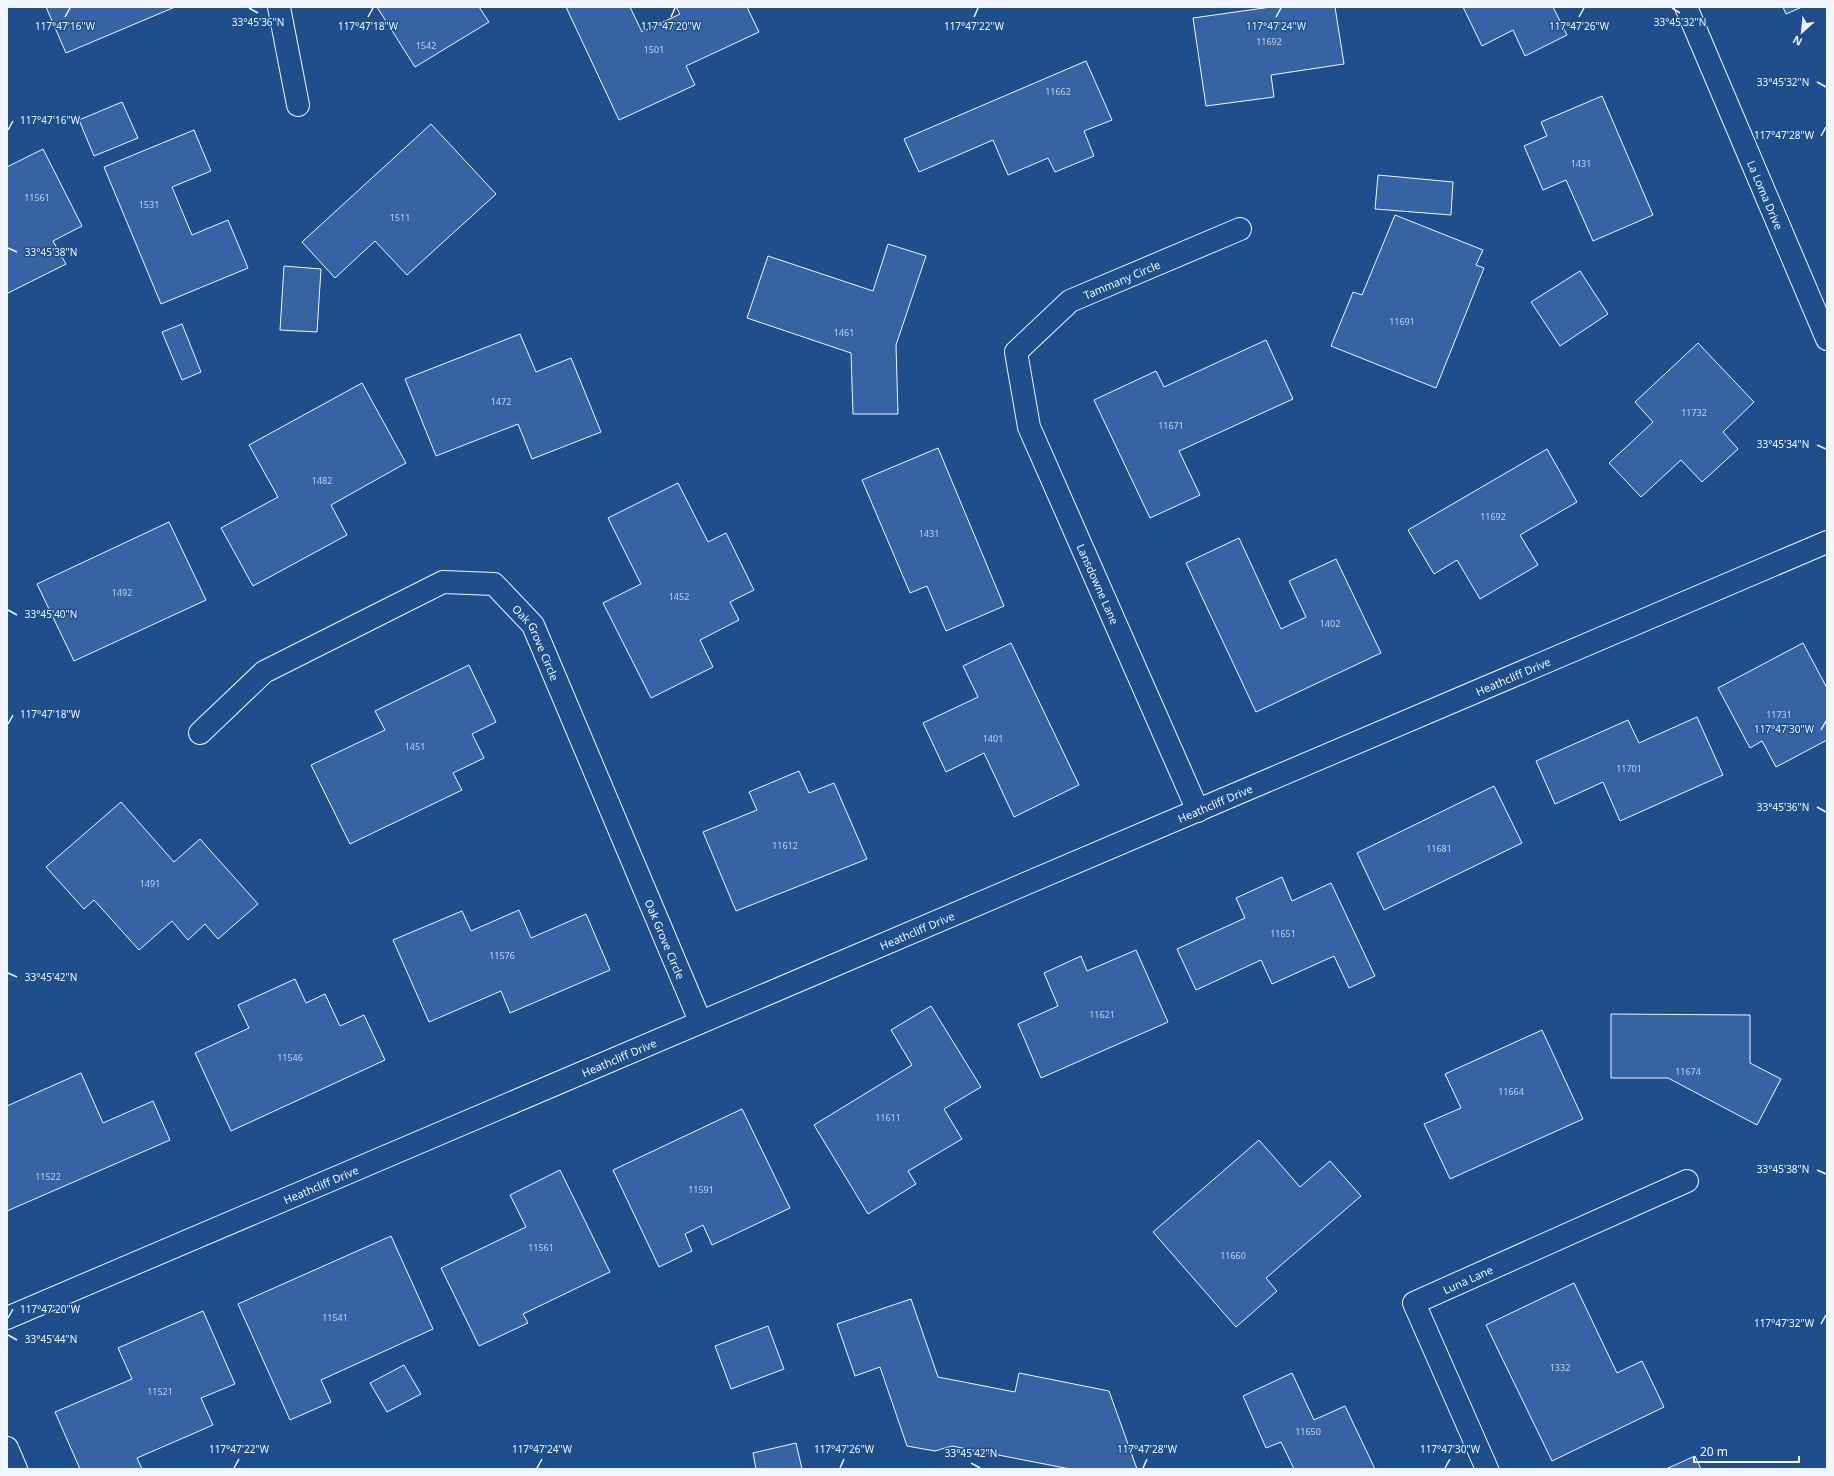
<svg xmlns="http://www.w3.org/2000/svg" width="1834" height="1476" viewBox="0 0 1834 1476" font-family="'Noto Sans',sans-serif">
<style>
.building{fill:#3563a3;stroke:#f2f6ff}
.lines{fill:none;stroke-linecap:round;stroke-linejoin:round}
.minor-casing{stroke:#f2f6ff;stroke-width:24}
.tertiary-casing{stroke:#f2f6ff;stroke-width:24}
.secondary-casing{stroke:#f2f6ff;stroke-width:24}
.minor{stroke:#1f4e8c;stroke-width:22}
.tertiary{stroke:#1f4e8c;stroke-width:22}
.secondary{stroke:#1f4e8c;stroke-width:22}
.ticks{fill:none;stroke:#f2f6ff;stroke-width:1.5}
.labels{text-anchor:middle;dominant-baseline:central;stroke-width:3;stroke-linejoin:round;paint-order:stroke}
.number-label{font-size:9px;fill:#c3d1e8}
.street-label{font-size:11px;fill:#f2f6ff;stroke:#1f4e8c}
.ticks-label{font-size:10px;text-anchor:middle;fill:#f2f6ff;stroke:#1f4e8c;stroke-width:3;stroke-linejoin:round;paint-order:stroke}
</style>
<rect width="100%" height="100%" fill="#1f4e8c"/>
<!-- building -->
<g class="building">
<path d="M46 7H175L66 53Z"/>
<path d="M377 7H479L489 22 415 67Z"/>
<path d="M566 7H630L642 32 680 14 676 7H747L759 32 686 66 695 85 619 120Z"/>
<path d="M1271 7H1335L1344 64 1271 75 1274 97 1206 106 1193 18Z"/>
<path d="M1463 7H1553L1567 35 1525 56 1513 30 1482 46Z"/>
<path d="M1783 7H1802L1786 14Z"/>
<path d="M1086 61 1112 120 1084 131 1094 156 1055 172 1048 158 1008 175 993 140 919 172 904 139Z"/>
<path d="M1602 96 1653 215 1593 241 1566 180 1543 190 1524 146 1547 136 1541 122Z"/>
<path d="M122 102 138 138 94 156 79 120Z"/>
<path d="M431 124 496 194 407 275 375 241 335 278 302 242Z"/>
<path d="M194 130 211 171 172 187 192 235 228 220 248 268 161 304 104 167Z"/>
<path d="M43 149 82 226 53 241 66 264 8 293 7 290V167Z"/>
<path d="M1378 175 1453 182 1451 215 1375 209Z"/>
<path d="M1395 215 1483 250 1476 265 1484 268 1436 388 1331 346 1353 292 1362 295Z"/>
<path d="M888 244 926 256 896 345 898 414H853L851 353 747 318 768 256 873 291Z"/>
<path d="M284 266 321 269 317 332 280 330Z"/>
<path d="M1580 271 1608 314 1560 346 1531 302Z"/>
<path d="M182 324 201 372 182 380 162 332Z"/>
<path d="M520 334 536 372 571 358 601 432 532 459 518 424 436 456 405 379Z"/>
<path d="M1266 340 1293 399 1179 451 1200 495 1150 518 1094 400 1156 371 1164 387Z"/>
<path d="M1698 343 1754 402 1723 432 1738 449 1702 482 1681 460 1641 497 1609 463 1653 422 1635 402Z"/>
<path d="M362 383 406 463 331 505 347 535 253 586 221 528 278 497 249 445Z"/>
<path d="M938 448 1004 606 946 631 927 586 910 593 862 480Z"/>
<path d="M1547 449 1577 502 1520 535 1538 565 1480 599 1457 560 1434 574 1408 530Z"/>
<path d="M678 483 708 542 726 533 754 590 730 602 739 620 700 640 713 667 651 698 603 603 641 584 608 518Z"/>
<path d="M169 522 206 600 74 661 37 584Z"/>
<path d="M1239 538 1281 629 1306 617 1289 581 1336 559 1381 653 1256 712 1186 563Z"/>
<path d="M1011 643 1079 785 1014 817 984 753 946 772 923 723 978 697 963 666Z"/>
<path d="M1803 643 1827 688V740L1776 767 1762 741 1750 748 1718 688Z"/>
<path d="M469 665 496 722 472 734 484 758 453 773 462 790 350 844 311 765 385 730 375 711Z"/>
<path d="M1697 717 1723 775 1620 821 1603 782 1555 804 1536 761 1628 720 1639 743Z"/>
<path d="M799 771 809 793 834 783 867 859 736 911 703 832 757 810 749 792Z"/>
<path d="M1494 786 1522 843 1384 910 1357 853Z"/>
<path d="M121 802 174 862 200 839 258 904 218 939 205 924 188 940 172 921 139 950 94 900 84 909 46 867Z"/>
<path d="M1282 877 1292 901 1331 883 1375 976 1349 988 1334 956 1272 984 1261 960 1196 990 1177 949 1245 918 1236 898Z"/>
<path d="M519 910 531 938 586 914 610 970 510 1013 501 991 429 1022 393 940 462 911 471 931Z"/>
<path d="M1136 950 1168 1022 1041 1078 1018 1024 1058 1006 1044 973 1081 956 1087 971Z"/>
<path d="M295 979 306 1003 325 994 340 1026 364 1015 385 1060 231 1131 195 1053 249 1028 238 1005Z"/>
<path d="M931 1006 981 1087 944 1109 962 1139 908 1171 916 1184 868 1214 814 1125 912 1065 891 1030Z"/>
<path d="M1611 1014 1750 1015V1063L1781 1079 1757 1125 1668 1078H1611Z"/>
<path d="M1542 1030 1583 1119 1450 1179 1424 1124 1461 1108 1445 1074Z"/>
<path d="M81 1073 103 1123 153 1101 170 1140 7 1211V1106Z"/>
<path d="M742 1109 790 1208 712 1245 703 1225 685 1234 692 1251 659 1267 613 1170Z"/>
<path d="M1259 1140 1300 1187 1330 1161 1361 1196 1266 1278 1277 1291 1236 1327 1153 1232Z"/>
<path d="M560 1170 610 1272 523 1314 528 1323 479 1346 441 1268 526 1227 510 1195Z"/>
<path d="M391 1236 433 1329 321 1380 331 1402 290 1420 238 1304Z"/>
<path d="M1574 1283 1617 1373 1642 1361 1664 1407 1552 1461 1486 1325Z"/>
<path d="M911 1299 938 1377 1015 1392 1019 1373 1109 1391 1137 1469H1070L952 1446 935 1451 907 1446 880 1367 855 1376 837 1324Z"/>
<path d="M203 1311 235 1384 201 1398 213 1425 137 1458 142 1469H80L55 1412 132 1379 118 1348Z"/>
<path d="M768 1326 784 1369 731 1389 715 1346Z"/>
<path d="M404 1365 421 1394 387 1412 370 1383Z"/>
<path d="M1292 1373 1314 1420 1345 1406 1375 1469H1294L1281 1442 1266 1448 1243 1396Z"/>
<path d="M796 1443 802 1469H756L753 1453Z"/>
<path d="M1695 1456 1701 1469H1666Z"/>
</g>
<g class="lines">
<!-- minor casing -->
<g class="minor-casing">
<g id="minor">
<path d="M279 7 298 105"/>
<path id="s1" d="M200 733 264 672 443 582 494 584 533 625 700 1021"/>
<path id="s2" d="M1198 811 1029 427 1016 352 1070 301 1240 229"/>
<path id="s3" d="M7 1318 1827 542"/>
<path id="s4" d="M1487 1469 1414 1303 1687 1181"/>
</g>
</g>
<!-- tertiary casing -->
<g class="tertiary-casing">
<path id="tertiary" d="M7 1448 16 1469"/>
</g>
<!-- secondary casing -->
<g class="secondary-casing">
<g id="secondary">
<path id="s5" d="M1686 7 1827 339"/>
</g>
</g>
<!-- minor -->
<use href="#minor" class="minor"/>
<!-- tertiary -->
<use href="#tertiary" class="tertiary"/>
<!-- secondary -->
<use href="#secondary" class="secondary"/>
</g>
<!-- ticks -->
<path class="ticks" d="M249 8 258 13M1672 8 1680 13M65 17 70 8M368 17 373 8M671 17 675 8M974 17 978 8M1276 17 1281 8M1579 17 1584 8M1817 82 1826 87M8 130 13 121M1821 136 1826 127M8 248 17 252M1817 445 1826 449M8 610 17 615M8 724 13 715M1821 730 1826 721M1817 807 1826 812M8 973 17 977M1817 1170 1826 1174M8 1318 13 1309M1821 1324 1826 1315M8 1335 17 1340M971 1463 980 1468M234 1468 239 1459M537 1468 542 1459M840 1468 844 1459M1143 1468 1147 1459M1445 1468 1450 1459"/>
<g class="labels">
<!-- number labels -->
<g class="number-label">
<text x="1269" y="41">11692</text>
<text x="426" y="45">1542</text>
<text x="654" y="49">1501</text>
<text x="1058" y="91">11662</text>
<text x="1581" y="163">1431</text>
<text x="37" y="197">11561</text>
<text x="149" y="204">1531</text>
<text x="400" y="217">1511</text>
<text x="1402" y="321">11691</text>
<text x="844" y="332">1461</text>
<text x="501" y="401">1472</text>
<text x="1694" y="412">11732</text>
<text x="1171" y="425">11671</text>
<text x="322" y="480">1482</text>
<text x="1493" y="516">11692</text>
<text x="929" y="533">1431</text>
<text x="122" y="592">1492</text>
<text x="679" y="596">1452</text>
<text x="1330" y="623">1402</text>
<text x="1779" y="714">11731</text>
<text x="993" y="738">1401</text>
<text x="415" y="746">1451</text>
<text x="1629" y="768">11701</text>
<text x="785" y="845">11612</text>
<text x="1439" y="848">11681</text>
<text x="150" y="883">1491</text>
<text x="1283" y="933">11651</text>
<text x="502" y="955">11576</text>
<text x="1102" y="1014">11621</text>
<text x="290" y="1057">11546</text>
<text x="1688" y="1071">11674</text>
<text x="1511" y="1091">11664</text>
<text x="888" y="1117">11611</text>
<text x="48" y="1176">11522</text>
<text x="701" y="1189">11591</text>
<text x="541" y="1247">11561</text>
<text x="1233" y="1255">11660</text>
<text x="335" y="1317">11541</text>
<text x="1560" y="1367">1332</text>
<text x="160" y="1391">11521</text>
<text x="1308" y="1431">11650</text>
</g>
<!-- street labels -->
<g class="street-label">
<text stroke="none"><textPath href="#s5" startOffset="204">La Loma Drive</textPath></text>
<text stroke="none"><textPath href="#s2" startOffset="626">Tammany Circle</textPath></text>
<text transform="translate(1098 584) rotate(66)">Lansdowne Lane</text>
<text stroke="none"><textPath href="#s1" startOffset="413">Oak Grove Circle</textPath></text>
<text stroke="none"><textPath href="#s3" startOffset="1637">Heathcliff Drive</textPath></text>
<text stroke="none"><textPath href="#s3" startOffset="1313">Heathcliff Drive</textPath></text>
<text stroke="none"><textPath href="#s3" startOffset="989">Heathcliff Drive</textPath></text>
<text stroke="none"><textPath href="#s1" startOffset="737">Oak Grove Circle</textPath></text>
<text stroke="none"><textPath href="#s3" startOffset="665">Heathcliff Drive</textPath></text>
<text stroke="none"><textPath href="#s3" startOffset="341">Heathcliff Drive</textPath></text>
<text stroke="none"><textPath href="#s4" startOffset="240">Luna Lane</textPath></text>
</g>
</g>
<g class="ticks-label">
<text x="258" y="26">33°45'36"N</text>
<text x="1680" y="26">33°45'32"N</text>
<text x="65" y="30">117°47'16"W</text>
<text x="368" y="30">117°47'18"W</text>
<text x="671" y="30">117°47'20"W</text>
<text x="974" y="30">117°47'22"W</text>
<text x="1276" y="30">117°47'24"W</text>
<text x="1579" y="30">117°47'26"W</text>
<text x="1783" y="86">33°45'32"N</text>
<text x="50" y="124">117°47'16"W</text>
<text x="1784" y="139">117°47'28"W</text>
<text x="51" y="256">33°45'38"N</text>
<text x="1783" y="448">33°45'34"N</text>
<text x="51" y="618">33°45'40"N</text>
<text x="50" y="718">117°47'18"W</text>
<text x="1784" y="733">117°47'30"W</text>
<text x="1783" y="811">33°45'36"N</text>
<text x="51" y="981">33°45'42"N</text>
<text x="1783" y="1173">33°45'38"N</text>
<text x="50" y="1313">117°47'20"W</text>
<text x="1784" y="1327">117°47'32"W</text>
<text x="51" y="1343">33°45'44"N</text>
<text x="239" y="1453">117°47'22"W</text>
<text x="542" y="1453">117°47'24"W</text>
<text x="844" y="1453">117°47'26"W</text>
<text x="1147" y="1453">117°47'28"W</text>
<text x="1450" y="1453">117°47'30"W</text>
<text x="971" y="1457">33°45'42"N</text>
</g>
<!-- border -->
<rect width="1834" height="1476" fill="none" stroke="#f2f6ff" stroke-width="16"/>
<!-- north arrow -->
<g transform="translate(1802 32) rotate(207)" stroke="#1f4e8c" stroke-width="3" paint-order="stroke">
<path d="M0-3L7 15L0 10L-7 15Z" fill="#f2f6ff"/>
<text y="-6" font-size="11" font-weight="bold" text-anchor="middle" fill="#f2f6ff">N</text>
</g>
<!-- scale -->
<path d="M1694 1456v6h105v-6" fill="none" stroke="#f2f6ff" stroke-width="2"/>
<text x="1700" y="1456" font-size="12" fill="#f2f6ff" stroke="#1f4e8c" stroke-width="3" paint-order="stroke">20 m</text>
</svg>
